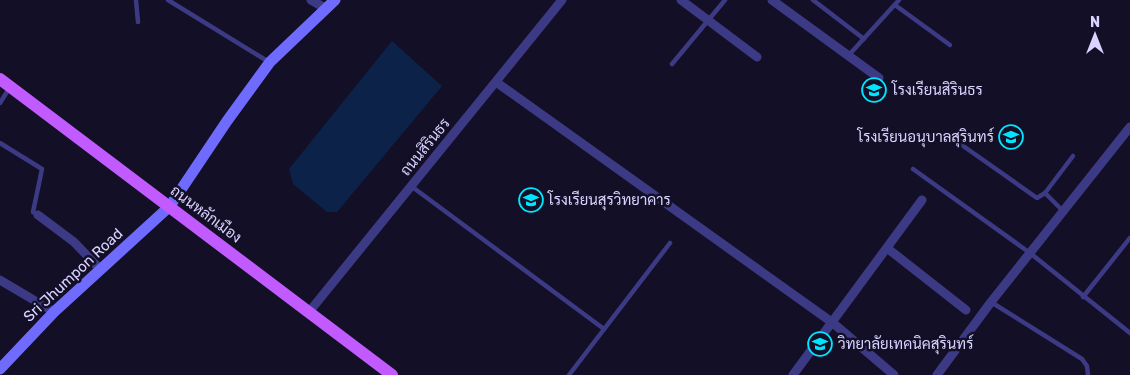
<svg xmlns="http://www.w3.org/2000/svg" width="1130" height="375" viewBox="0 0 1130 375" font-family="Rubik,Sarabun,sans-serif">
<style>
.water{fill:#0c2248}
.lines{fill:none;stroke-linecap:round;stroke-linejoin:round}
.lane{stroke:#3d3a85;stroke-width:4.5}
.street{stroke:#3d3a85;stroke-width:9}
.secondary{stroke:#6f6bff;stroke-width:11}
.primary{stroke:#c25bff;stroke-width:12}
.labels{text-anchor:middle;dominant-baseline:central;stroke-width:5;stroke-linejoin:round;paint-order:stroke}
.poi-label{font-size:15px;fill:#d9d4ff;stroke:#130f26;text-anchor:start}
.street-label{font-size:15px;fill:#d9d4ff;stroke:#130f26}
</style>
<rect width="100%" height="100%" fill="#130f26"/>
<!-- water -->
<path class="water" d="M392 41 442 86 337 212H327L293 184 289 169Z"/>
<g class="lines">
<!-- lane -->
<g class="lane">
<path d="M136 0 138 22"/>
<path d="M168 0 269 62"/>
<path d="M813 0 864 39"/>
<path d="M895 5 950 45"/>
<path d="M848 56 899 0"/>
<path d="M672 64 725 0"/>
<path d="M0 103 10 87"/>
<path d="M949 136 1037 198 1045 193 1063 211"/>
<path d="M0 143 42 169 33 212 38 215"/>
<path d="M913 169 1030 253 1130 333"/>
<path d="M411 186 604 329"/>
<path d="M1045 193 1073 156"/>
<path d="M1083 297 1130 238"/>
<path d="M991 302 1082 359 1087 366 1088 375"/>
<path d="M569 375 670 243"/>
</g>
<!-- street -->
<g class="street">
<path d="M311 0 327 9"/>
<path d="M681 0 757 57"/>
<path d="M772 0 879 78"/>
<path d="M496 82 833 323 894 375"/>
<path d="M38 215 74 242 100 269"/>
<path d="M887 248 966 310"/>
<path d="M0 280 54 312"/>
<path d="M309 312 562 0"/>
<path d="M793 375 922 200"/>
<path d="M937 375 991 302 1130 127"/>
</g>
<!-- secondary -->
<path class="secondary" d="M0 369 54 312 170 206 227 121 270 62 335 0"/>
<!-- primary -->
<path class="primary" d="M0 79 392 375"/>
</g>
<!-- icons -->
<defs>
<g id="school-ring" transform="scale(1.25)"><circle r="9.5" fill="#130f26" stroke="#00e5ff" stroke-width="1.5"/><path d="M0-5L7-2L0 1L-7-2ZM-4 1L0 2.5L4 1V4Q0 6-4 4Z" fill="#00e5ff"/></g>
<g id="university-ring" transform="scale(1.25)"><circle r="9.5" fill="#130f26" stroke="#00e5ff" stroke-width="1.5"/><path d="M0-5L7-2L0 1L-7-2ZM-4 1L0 2.5L4 1V4Q0 6-4 4Z" fill="#00e5ff"/></g>
</defs>
<g fill-rule="evenodd">
<use href="#school-ring" x="874" y="90"/>
<use href="#school-ring" x="1011" y="137"/>
<use href="#school-ring" x="531" y="200"/>
<use href="#university-ring" x="820" y="344"/>
</g>
<g class="labels">
<!-- poi labels -->
<g class="poi-label">
<text x="892" y="90">โรงเรียนสิรินธร</text>
<text x="994" y="137" text-anchor="end">โรงเรียนอนุบาลสุรินทร์</text>
<text x="548" y="200">โรงเรียนสุรวิทยาคาร</text>
<text x="838" y="344">วิทยาลัยเทคนิคสุรินทร์</text>
</g>
<!-- street labels -->
<g class="street-label">
<text transform="translate(425 147) rotate(-51)">ถนนสิรินธร</text>
<text transform="translate(206 214) rotate(37)">ถนนหลักเมือง</text>
<text transform="translate(73 275) rotate(-43)">Sri Jhumpon Road</text>
</g>
</g>
<!-- north arrow -->
<g transform="translate(1095 35)" stroke="#130f26" stroke-width="4" paint-order="stroke">
<path d="M0-4L9 19L0 12L-9 19Z" fill="#d9d4ff"/>
<text y="-8" font-size="14" font-weight="bold" text-anchor="middle" fill="#d9d4ff">N</text>
</g>
</svg>
